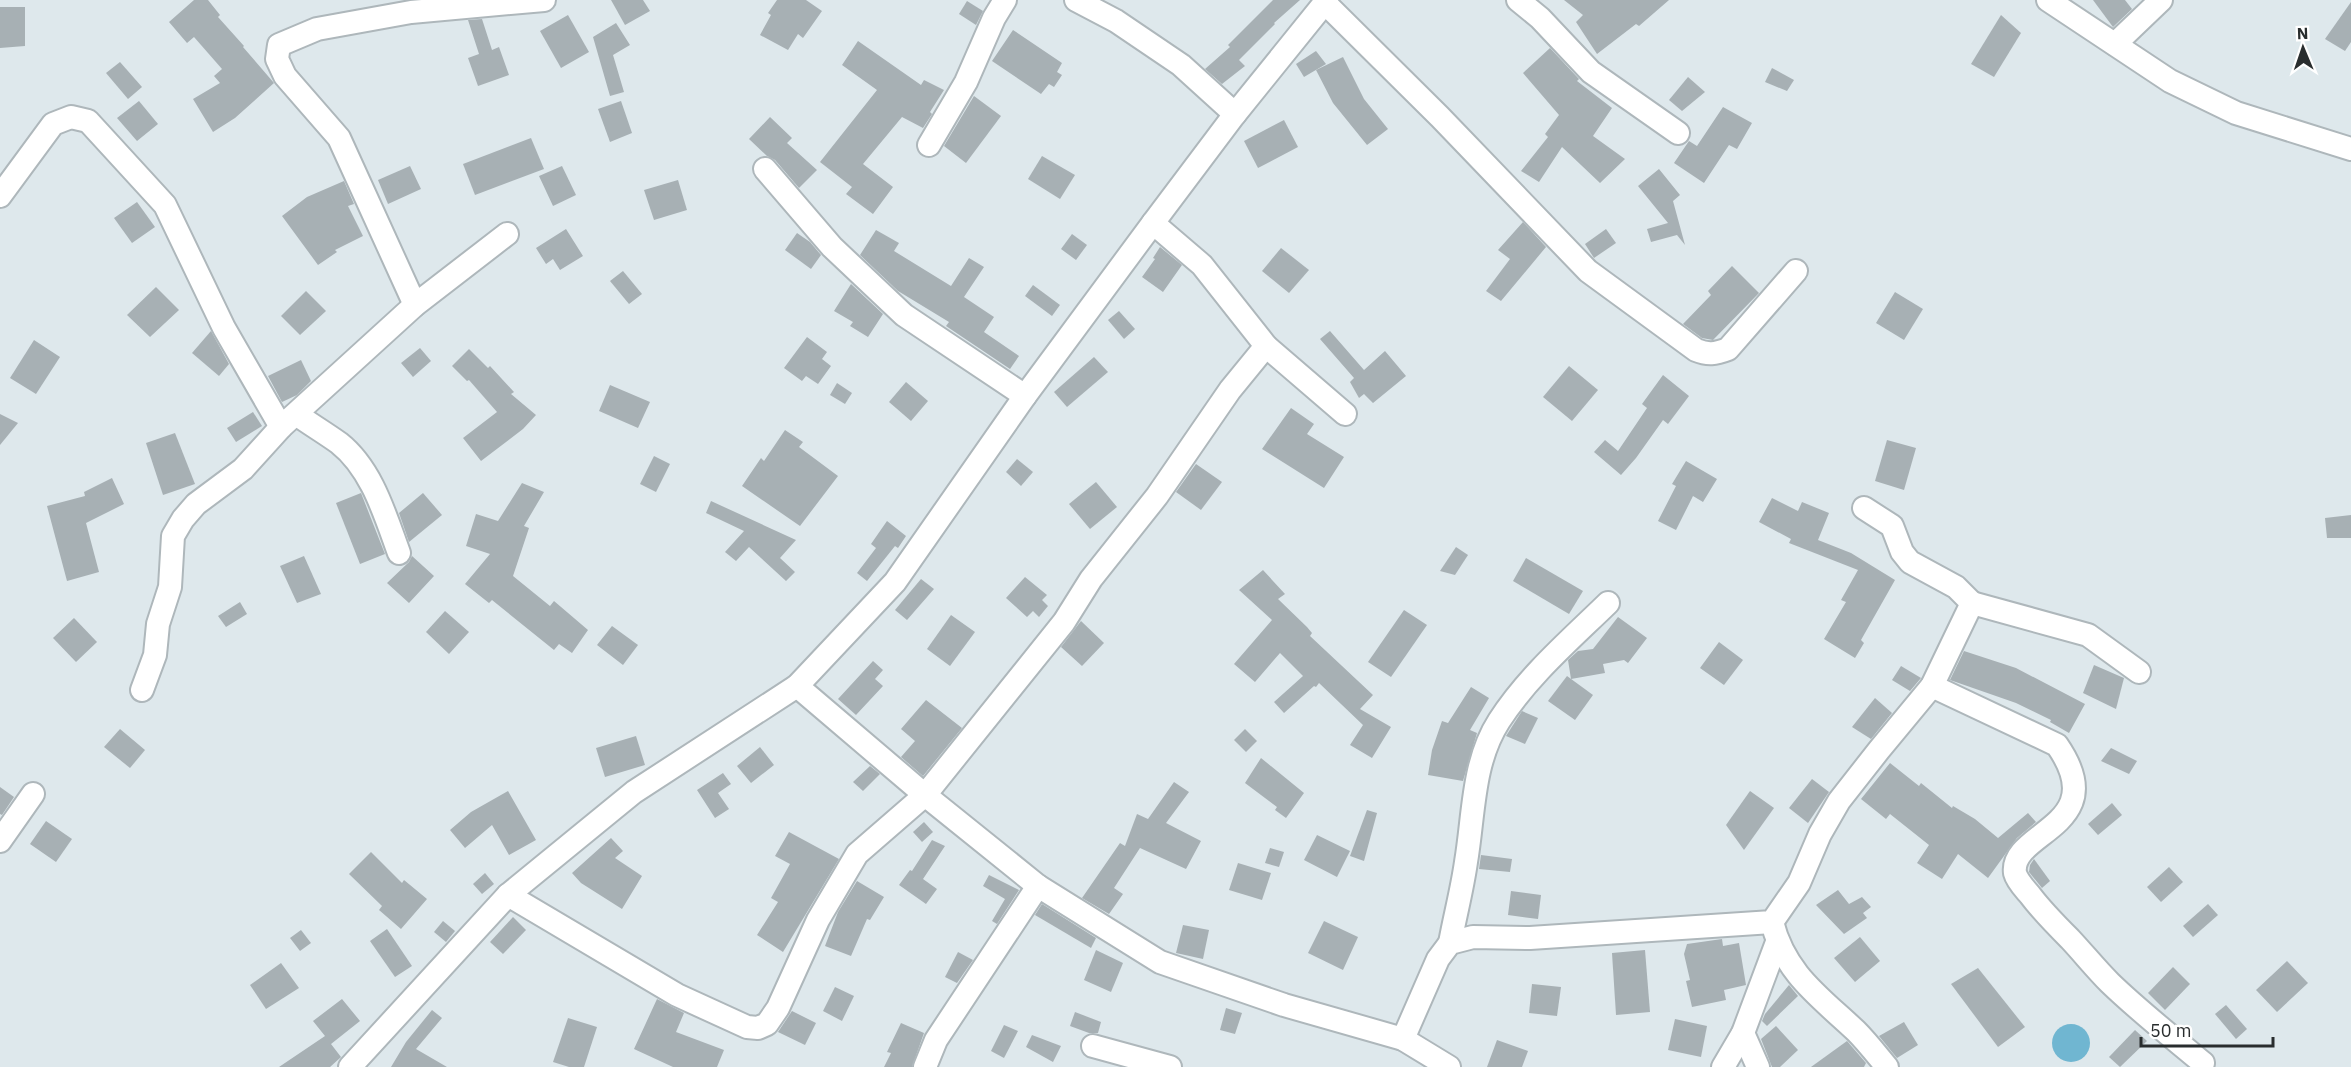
<svg xmlns="http://www.w3.org/2000/svg" width="2351" height="1067" viewBox="0 0 2351 1067" font-family="'IBM Plex Sans',sans-serif">
<style>
.forest{fill:#70b6d1}
.building{fill:#a7b0b4}
.lines{fill:none;stroke-linecap:round;stroke-linejoin:round}
.minor-casing{stroke:#aeb7bb;stroke-width:26}
.minor{stroke:#fff;stroke-width:22}
</style>
<rect width="100%" height="100%" fill="#dee8ec"/>
<!-- forest -->
<circle class="forest" cx="2071" cy="1043" r="19"/>
<!-- building -->
<g class="building">
<path d="M194 0H208L220 15 218 17 244 46 243 47 274 83 235 118 213 132 193 99 220 83 214 76 222 69 194 37 187 43 169 22Z"/>
<path d="M611 0H643L650 11 625 25Z"/>
<path d="M777 0H806L822 11 803 38 798 34 788 50 760 35 771 15 768 13Z"/>
<path d="M1273 0H1300L1274 23 1275 24 1239 60 1245 66 1222 84 1205 69 1230 47 1228 45Z"/>
<path d="M1564 0H1669L1639 26 1636 24 1597 54 1576 22 1583 15Z"/>
<path d="M2093 0H2125L2132 9 2113 27Z"/>
<path d="M967 1 983 11 976 25 959 14Z"/>
<path d="M2351 2V42L2345 51 2325 39Z"/>
<path d="M0 7H25V46L0 48Z"/>
<path d="M568 15 589 52 561 68 540 31Z"/>
<path d="M2001 15 2021 33 1994 77 1971 64Z"/>
<path d="M482 19 492 50 499 47 509 75 478 86 468 58 479 54 468 20Z"/>
<path d="M616 23 630 45 613 55 624 92 610 96 593 37Z"/>
<path d="M1013 30 1062 63 1057 72 1062 75 1054 87 1049 84 1041 94 992 61Z"/>
<path d="M858 41 921 85 924 80 944 90 930 112 932 114 923 128 902 117 863 164 893 187 873 214 846 194 852 187 820 162 877 90 842 65Z"/>
<path d="M1550 48 1579 79 1577 81 1612 108 1593 136 1625 159 1600 183 1562 147 1539 182 1521 171 1548 137 1545 134 1559 115 1523 73Z"/>
<path d="M1316 51 1326 64 1304 77 1296 64Z"/>
<path d="M1343 57 1364 99 1388 129 1367 145 1333 103 1316 70Z"/>
<path d="M120 62 142 87 128 99 106 73Z"/>
<path d="M1772 68 1794 80 1787 91 1765 82Z"/>
<path d="M1688 77 1705 92 1682 111 1669 100Z"/>
<path d="M974 96 1001 116 966 163 944 146Z"/>
<path d="M139 101 158 124 137 141 117 118Z"/>
<path d="M621 101 632 133 610 142 598 109Z"/>
<path d="M1723 107 1752 123 1737 149 1729 145 1704 183 1674 163 1689 141 1697 146Z"/>
<path d="M770 117 792 138 787 143 817 170 799 188 775 160 767 156 749 139Z"/>
<path d="M1284 120 1298 147 1258 168 1244 141Z"/>
<path d="M531 138 544 169 475 195 463 164Z"/>
<path d="M1042 156 1075 175 1060 199 1028 179Z"/>
<path d="M410 166 421 189 388 204 378 180Z"/>
<path d="M562 166 576 195 553 206 539 176Z"/>
<path d="M1659 169 1680 195 1673 201 1685 245 1677 235 1651 242 1647 229 1668 223 1638 186Z"/>
<path d="M678 180 687 210 654 220 644 190Z"/>
<path d="M344 181 354 204 348 206 363 236 335 250 337 252 318 265 282 216 307 197Z"/>
<path d="M137 202 155 227 132 243 114 218Z"/>
<path d="M1523 222 1546 247 1501 301 1486 291 1510 259 1498 250Z"/>
<path d="M566 229 583 256 560 270 553 259 546 264 536 248Z"/>
<path d="M1606 229 1616 243 1594 258 1585 244Z"/>
<path d="M876 230 899 243 894 251 951 286 969 258 984 267 964 297 994 317 984 332 1019 356 1010 369 946 326 949 322 898 291 860 255Z"/>
<path d="M797 233 810 242 821 255 811 269 785 250Z"/>
<path d="M1072 234 1087 245 1076 260 1061 249Z"/>
<path d="M1160 247 1182 265 1163 292 1142 277 1155 259 1153 258Z"/>
<path d="M1281 248 1309 270 1289 293 1262 271Z"/>
<path d="M1732 266 1759 293 1713 340 1702 338 1683 324 1711 295 1708 291Z"/>
<path d="M623 271 642 294 629 304 610 281Z"/>
<path d="M851 284 883 314 868 337 850 326 853 322 834 311Z"/>
<path d="M1033 285 1060 305 1052 316 1025 296Z"/>
<path d="M156 287 179 310 150 337 127 315Z"/>
<path d="M306 291 326 311 300 335 281 316Z"/>
<path d="M1895 292 1923 309 1904 340 1876 323Z"/>
<path d="M1119 311 1135 329 1124 339 1108 320Z"/>
<path d="M211 331 229 364 219 376 192 353Z"/>
<path d="M1330 331 1364 370 1385 351 1406 376 1373 403 1364 394 1359 398 1350 382 1354 378 1320 339Z"/>
<path d="M807 337 827 352 822 359 831 366 818 384 806 376 802 381 784 368Z"/>
<path d="M34 340 60 357 36 394 10 378Z"/>
<path d="M420 348 431 361 413 377 401 363Z"/>
<path d="M469 349 488 368 490 366 514 392 511 394 536 415 523 429 481 461 463 438 497 412 469 380 467 381 452 366Z"/>
<path d="M1094 357 1108 372 1067 407 1054 392Z"/>
<path d="M301 360 311 381 297 395 282 402 268 376Z"/>
<path d="M1569 366 1598 390 1572 421 1543 397Z"/>
<path d="M1663 375 1689 396 1668 424 1663 420 1636 458 1621 475 1594 452 1605 440 1618 451 1647 408 1642 404Z"/>
<path d="M906 382 928 401 911 421 889 402Z"/>
<path d="M837 383 852 393 845 404 830 395Z"/>
<path d="M610 385 650 402 638 428 599 411Z"/>
<path d="M1291 408 1314 424 1307 434 1344 457 1324 488 1262 449Z"/>
<path d="M253 412 262 426 236 442 227 428Z"/>
<path d="M0 414 18 423 0 445Z"/>
<path d="M785 430 803 442 799 447 838 476 800 526 742 486 761 458 764 461Z"/>
<path d="M175 433 195 484 163 495 146 443Z"/>
<path d="M1887 440 1916 448 1904 490 1875 481Z"/>
<path d="M654 456 670 464 656 492 640 484Z"/>
<path d="M1017 459 1033 472 1021 486 1006 472Z"/>
<path d="M1686 461 1717 479 1703 502 1693 496 1676 530 1658 521 1676 486 1672 484Z"/>
<path d="M1196 464 1222 482 1201 510 1176 492Z"/>
<path d="M112 478 124 504 86 523 99 572 67 581 47 506 85 496 84 492Z"/>
<path d="M1096 482 1117 507 1090 529 1069 504Z"/>
<path d="M522 483 544 492 524 526 529 528 513 576 550 606 554 601 588 630 572 653 559 644 554 650 492 600 489 603 465 584 490 554 466 546 476 514 498 521Z"/>
<path d="M361 493 385 554 360 564 336 503Z"/>
<path d="M423 493 442 515 409 542 399 513Z"/>
<path d="M1772 498 1798 511 1802 502 1829 513 1818 540 1851 553 1895 580 1861 640 1864 643 1855 658 1824 639 1846 602 1841 600 1858 570 1789 543 1791 539 1759 522Z"/>
<path d="M711 501 796 540 780 558 795 572 786 581 749 547 736 561 725 552 744 531 706 513Z"/>
<path d="M2351 515V538H2327L2325 518Z"/>
<path d="M887 521 906 536 898 548 895 546 867 581 857 573 876 548 871 544Z"/>
<path d="M1456 547 1468 555 1455 575 1440 571Z"/>
<path d="M304 556 321 594 297 603 280 566Z"/>
<path d="M412 556 434 576 409 603 387 583 409 562Z"/>
<path d="M1526 558 1583 591 1569 614 1513 581Z"/>
<path d="M1263 570 1285 594 1278 599 1307 627 1312 633 1310 636 1373 695 1360 709 1391 727 1372 758 1350 745 1363 725 1319 683 1316 687 1314 686 1284 713 1274 702 1303 676 1280 653 1255 682 1234 664 1272 620 1239 590Z"/>
<path d="M1025 577 1047 595 1042 600 1048 606 1039 617 1033 611 1027 617 1006 598Z"/>
<path d="M921 579 934 589 907 620 895 610Z"/>
<path d="M240 602 247 614 226 627 218 616Z"/>
<path d="M1404 610 1427 625 1391 677 1368 662Z"/>
<path d="M445 611 469 632 449 654 426 632Z"/>
<path d="M951 615 975 632 950 666 927 649Z"/>
<path d="M1618 617 1647 638 1628 663 1624 660 1603 664 1605 673 1571 679 1568 660 1578 651 1593 649Z"/>
<path d="M74 618 97 642 76 662 53 638Z"/>
<path d="M1081 621 1104 643 1082 666 1061 647Z"/>
<path d="M612 626 638 645 623 665 597 645Z"/>
<path d="M1719 642 1743 660 1724 685 1700 668Z"/>
<path d="M1964 651 2016 668 2085 704 2069 733 2050 722 2051 720 2016 703 1950 680Z"/>
<path d="M873 661 883 670 875 679 883 686 856 715 838 699Z"/>
<path d="M2094 665 2124 678 2116 709 2083 693Z"/>
<path d="M1901 666 1921 678 1910 691 1892 680Z"/>
<path d="M1567 676 1593 695 1575 720 1548 701Z"/>
<path d="M1471 687 1489 698 1470 730 1477 733 1463 781 1428 775 1432 750 1442 721 1448 723Z"/>
<path d="M1875 698 1892 713 1871 739 1852 727Z"/>
<path d="M926 700 962 728 923 776 901 757 915 741 901 729Z"/>
<path d="M1522 711 1538 718 1525 744 1506 736Z"/>
<path d="M120 729 145 750 130 768 104 747Z"/>
<path d="M1245 729 1257 741 1246 752 1234 740Z"/>
<path d="M636 736 645 765 605 777 596 748Z"/>
<path d="M760 747 774 765 751 783 737 766Z"/>
<path d="M2111 748 2137 761 2129 774 2101 761Z"/>
<path d="M1261 758 1304 793 1286 818 1275 810 1277 807 1245 783Z"/>
<path d="M1890 763 1919 786 1921 783 1952 808 1953 806 1975 819 1998 838 2028 813 2036 822 2017 838 1988 878 1958 854 1942 879 1917 863 1929 845 1890 814 1886 819 1861 799Z"/>
<path d="M870 766 880 774 863 791 853 782Z"/>
<path d="M723 773 731 784 718 793 729 809 715 818 697 790Z"/>
<path d="M1812 779 1829 792 1808 823 1789 808Z"/>
<path d="M1174 782 1189 792 1166 823 1201 841 1186 869 1140 848 1114 888 1123 894 1109 914 1082 898 1120 843 1125 846 1137 814 1148 819Z"/>
<path d="M0 787 14 797 2 815 0 814Z"/>
<path d="M508 791 536 840 509 855 492 825 465 848 450 830 471 812Z"/>
<path d="M1750 791 1774 808 1744 850 1726 825Z"/>
<path d="M2112 803 2122 815 2098 835 2088 824Z"/>
<path d="M1367 810 1377 813 1364 861 1350 856Z"/>
<path d="M46 821 72 839 56 862 30 844Z"/>
<path d="M924 822 933 832 922 842 913 832Z"/>
<path d="M789 832 839 859 783 952 757 935 778 902 771 898 790 864 775 856Z"/>
<path d="M1317 835 1350 851 1337 877 1304 860Z"/>
<path d="M611 838 623 851 615 858 642 876 622 909 581 883 572 873Z"/>
<path d="M932 840 945 846 923 879 937 889 926 904 899 885 910 870 912 871Z"/>
<path d="M1270 848 1284 852 1279 867 1265 863Z"/>
<path d="M371 852 402 883 404 880 427 899 401 929 379 910 382 906 349 874Z"/>
<path d="M1481 855 1512 859 1510 872 1479 869Z"/>
<path d="M2034 859 2050 881 2042 888 2029 872 2030 865Z"/>
<path d="M1238 863 1271 873 1262 900 1229 890Z"/>
<path d="M2169 867 2183 882 2161 902 2147 887Z"/>
<path d="M485 873 494 884 482 894 473 884Z"/>
<path d="M989 875 1019 890 997 924 992 921 1005 899 983 886Z"/>
<path d="M857 881 884 897 870 920 867 919 851 956 825 946 838 912Z"/>
<path d="M1838 890 1849 904 1862 897 1871 907 1863 913 1867 918 1844 934 1816 905Z"/>
<path d="M1511 891 1541 895 1538 919 1508 915Z"/>
<path d="M1042 904 1096 938 1091 948 1035 915Z"/>
<path d="M2208 904 2218 915 2193 937 2183 926Z"/>
<path d="M513 917 526 930 503 954 490 942Z"/>
<path d="M443 921 455 931 446 942 434 932Z"/>
<path d="M1324 921 1358 937 1343 970 1308 953Z"/>
<path d="M1183 925 1209 930 1203 959 1176 953Z"/>
<path d="M387 929 412 966 395 977 370 941Z"/>
<path d="M301 930 311 943 300 951 290 938Z"/>
<path d="M1860 937 1880 961 1855 982 1834 958Z"/>
<path d="M1722 939 1723 946 1739 943 1746 985 1724 990 1726 1000 1692 1007 1686 981 1690 980 1684 954 1687 944Z"/>
<path d="M1096 950 1123 963 1111 992 1084 980Z"/>
<path d="M1645 950 1650 1012 1616 1015 1612 953Z"/>
<path d="M958 952 973 960 957 983 945 977Z"/>
<path d="M2287 961 2308 983 2277 1012 2256 990Z"/>
<path d="M281 963 299 988 266 1009 250 985Z"/>
<path d="M2173 967 2190 984 2165 1010 2148 993Z"/>
<path d="M1978 968 2025 1027 1998 1047 1951 984Z"/>
<path d="M1532 984 1561 987 1557 1016 1529 1013Z"/>
<path d="M1789 985 1798 996 1767 1026 1762 1021 1765 1014Z"/>
<path d="M835 987 854 996 842 1021 823 1011Z"/>
<path d="M342 999 360 1021 331 1044 341 1057 340 1058 330 1067H279L325 1036 313 1021Z"/>
<path d="M657 999 684 1013 676 1032 724 1050 717 1067H673L634 1049Z"/>
<path d="M2226 1005 2247 1029 2236 1039 2215 1014Z"/>
<path d="M1226 1008 1242 1013 1235 1034 1220 1030Z"/>
<path d="M432 1010 442 1018 416 1049 447 1067H391L406 1042Z"/>
<path d="M792 1011 816 1023 805 1045 778 1032Z"/>
<path d="M1075 1012 1101 1022 1098 1033H1089L1070 1026Z"/>
<path d="M568 1018 597 1027 584 1067H569L553 1062Z"/>
<path d="M1675 1019 1707 1026 1701 1057 1668 1050Z"/>
<path d="M1904 1022 1918 1045 1897 1058 1879 1036Z"/>
<path d="M901 1023 924 1033 912 1067H884L891 1053 887 1052Z"/>
<path d="M1004 1025 1018 1031 1004 1058 991 1051Z"/>
<path d="M1776 1026 1798 1050 1780 1067H1772L1761 1039Z"/>
<path d="M2135 1030 2147 1041 2120 1067 2109 1057Z"/>
<path d="M1032 1035 1061 1046 1053 1062 1026 1047Z"/>
<path d="M1497 1040 1528 1051 1522 1067H1487Z"/>
<path d="M1847 1041 1866 1063 1864 1067H1811Z"/>
</g>
<g class="lines">
<!-- minor casing -->
<g class="minor-casing">
<g id="minor">
<path d="M1076 0 1116 21 1181 65 1235 114"/>
<path d="M1518 0 1540 18 1591 72 1678 133"/>
<path d="M2048 0 2170 81 2236 113 2351 149"/>
<path d="M1325 3 1440 117 1588 271 1696 350C1708 355 1715 354 1728 349L1796 271"/>
<path d="M2115 44 2161 0"/>
<path d="M929 145 966 82 994 18 1005 0"/>
<path d="M765 169 832 247 904 315 1025 396"/>
<path d="M0 196 53 124 71 117 88 121 165 205 224 328 281 427 415 305 507 234"/>
<path d="M1153 223 1202 265 1266 346 1345 414"/>
<path d="M415 305 339 138 285 76 277 59 279 45 317 29 411 12 544 0"/>
<path d="M296 414C310 424 325 433 339 443 372 469 385 515 399 553"/>
<path d="M1972 603 2088 635 2139 672"/>
<path d="M797 686 925 795 1038 886 1160 962 1284 1005 1403 1039 1449 1067"/>
<path d="M1932 686 2057 745C2114 827 2009 831 2015 873 2017 881 2025 889 2030 895 2042 911 2056 925 2070 939 2084 954 2096 969 2110 983 2139 1011 2172 1037 2203 1063"/>
<path d="M142 690 155 655 158 624 170 587 173 536 183 519 196 504 243 469 281 427"/>
<path d="M0 841 33 794"/>
<path d="M508 895 677 995 747 1027 758 1028 767 1024 778 1008 818 920 857 854 925 795 1064 622 1091 579 1157 496 1230 390 1266 346"/>
<path d="M1772 922C1785 974 1820 997 1856 1031 1867 1042 1877 1055 1887 1067"/>
<path d="M1450 943C1455 916 1462 890 1466 862 1474 815 1472 763 1499 721 1528 676 1570 640 1608 603"/>
<path d="M1743 1033 1758 1067"/>
<path d="M1403 1039 1438 959 1450 943 1473 937 1530 938 1772 922 1799 883 1820 834 1839 801 1879 750 1932 686 1972 603 1956 587 1910 562 1902 552 1892 526 1864 508"/>
<path d="M1093 1046 1170 1067"/>
<path d="M350 1067 508 895 634 792 797 686 895 582 1025 396 1153 223 1235 114 1327 0"/>
<path d="M925 1067 936 1040 1038 886"/>
<path d="M1723 1067 1743 1033 1777 942"/>
</g>
</g>
<!-- minor -->
<use href="#minor" class="minor"/>
</g>
<!-- north arrow -->
<g transform="translate(2303 48) rotate(358)" stroke="#ffffff" stroke-width="4.5" paint-order="stroke">
<path d="M0-4.5L10 22L0 15L-10 22Z" fill="#292d2e"/>
<text y="-9" font-size="16" font-weight="bold" text-anchor="middle" fill="#292d2e">N</text>
</g>
<!-- scale -->
<path d="M2141 1037v9h132v-9" fill="none" stroke="#292d2e" stroke-width="3"/>
<text x="2150" y="1037" font-size="18" fill="#292d2e" stroke="#ffffff" stroke-width="4.5" paint-order="stroke">50 m</text>
</svg>
